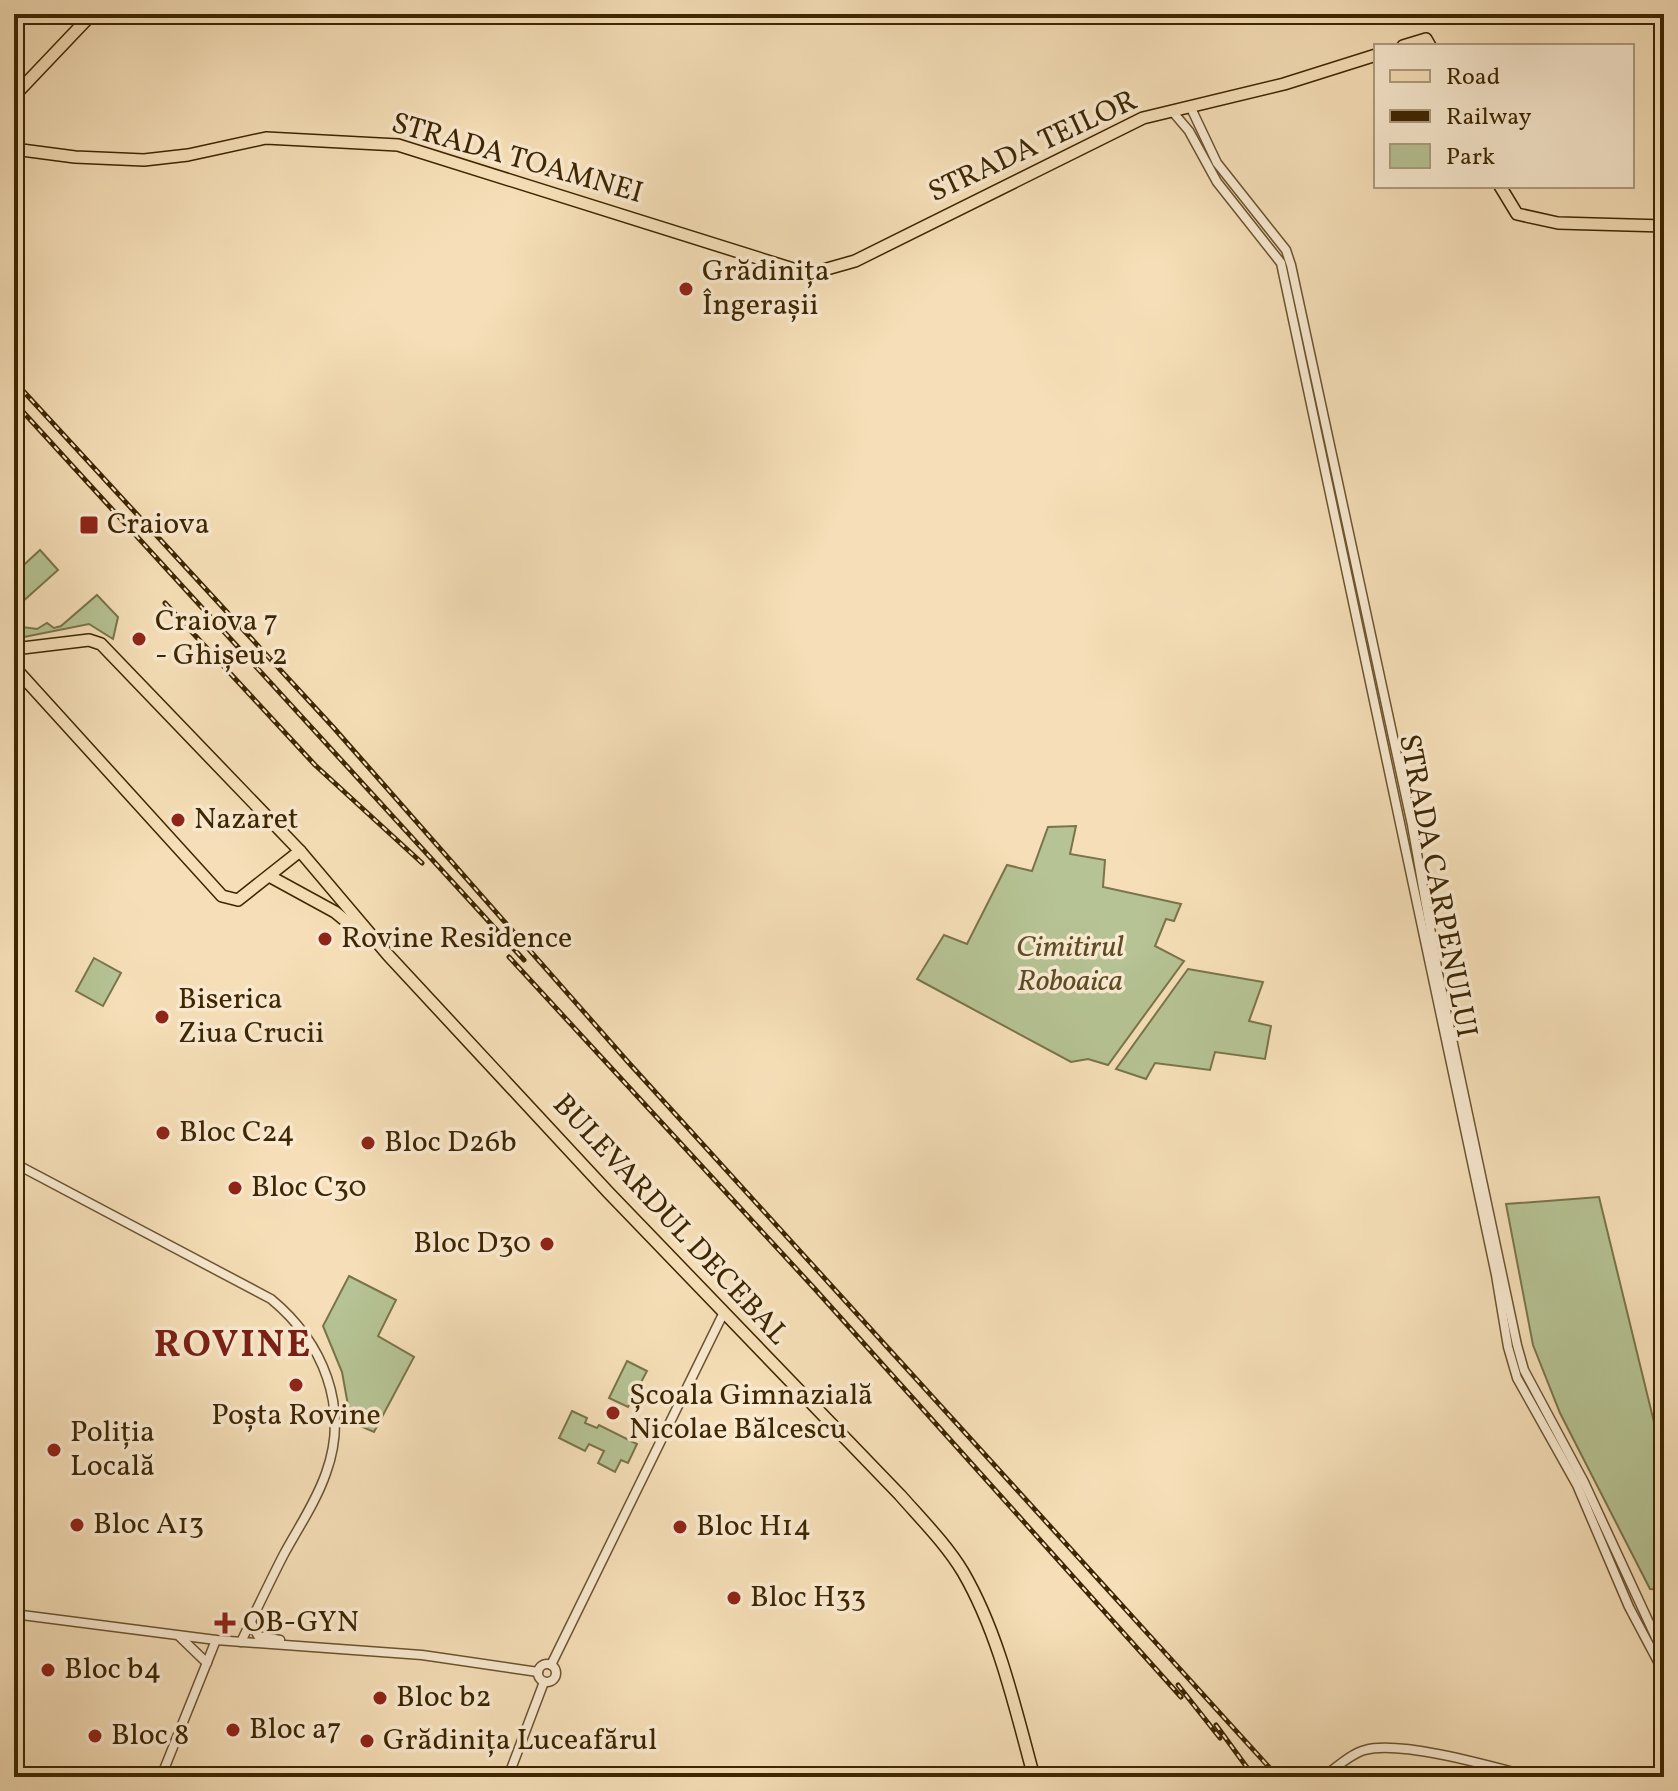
<svg xmlns="http://www.w3.org/2000/svg" width="1678" height="1791" viewBox="0 0 1678 1791" font-family="Vollkorn,serif">
<style>
.green{fill:#b6c394;stroke:#7a744a;stroke-width:2}
.lines{fill:none;stroke-linecap:round;stroke-linejoin:round}
.minor-casing{stroke:#6b542f;stroke-width:11}
.major-casing{stroke:#3d2601;stroke-width:14}
.minor{stroke:#f9ead1;stroke-width:8}
.major{stroke:#f6dfb8;stroke-width:11}
.rail-casing{stroke:#3d2601;stroke-width:5}
.rail{stroke:#f9ead1;stroke-width:2;stroke-dasharray:6;stroke-linecap:butt}
.poi-dot{fill:#8f2418;stroke:#f9ead1;stroke-width:3}
.labels{text-anchor:middle;dominant-baseline:central;stroke-width:7;stroke-linejoin:round;paint-order:stroke}
.street-label{font-size:30px;fill:#3d2601;stroke:#f9ead1}
.poi-label{font-size:30px;fill:#3d2601;stroke:#f9ead1;text-anchor:start}
.park-label{font-size:30px;font-style:italic;fill:#5b4d26;stroke:#f9ead1}
.district-label{font-size:38px;font-weight:bold;letter-spacing:2px;fill:#7a1f14;stroke:#f9ead1}
</style>
<rect width="100%" height="100%" fill="#f6dfb8"/>
<filter id="stains"><feTurbulence type="fractalNoise" baseFrequency=".0025" numOctaves="4"/><feColorMatrix values="0 0 0 0 .2 0 0 0 0 .09 0 0 0 0 .02 0 0 0 .5 -.17"/></filter>
<radialGradient id="worn" r=".72"><stop offset=".6" stop-color="#630" stop-opacity="0"/><stop offset="1" stop-color="#630" stop-opacity=".3"/></radialGradient>
<!-- green -->
<g class="green">
<path d="M40 550 58 570 21 603 14 595V574Z"/>
<path d="M97 595 118 617 113 639 89 624 14 639 23 627 37 629 47 623 54 628 61 626Z"/>
<path d="M1076 826 1070 854 1105 860 1103 887 1181 904 1174 921 1166 919 1155 946 1184 961 1108 1065 1088 1059 1071 1062 917 979 944 935 967 944 1007 865 1032 871 1048 827Z"/>
<path d="M94 958 121 973 103 1006 76 991Z"/>
<path d="M1188 969 1263 982 1249 1021 1271 1026 1265 1059 1215 1052 1210 1070 1155 1063 1146 1079 1116 1069Z"/>
<path d="M1599 1197 1664 1463V1590L1650 1589 1560 1413 1533 1345 1506 1204Z"/>
<path d="M349 1276 396 1300 378 1336 414 1357 374 1432 351 1422 342 1372 323 1326Z"/>
<path d="M627 1361 647 1371 628 1407 609 1398Z"/>
<path d="M572 1411 587 1418 585 1423 597 1428 599 1425 637 1444 628 1463 621 1460 615 1472 598 1463 604 1451 589 1444 585 1451 559 1438Z"/>
</g>
<g class="lines">
<!-- minor casing -->
<g class="minor-casing">
<g id="minor">
<path d="M1190 106 1217 163 1286 250 1291 265 1412 825 1438 973 1517 1345 1524 1370 1584 1482 1664 1655"/>
<path d="M1172 111 1189 131 1217 182 1281 263 1496 1275 1508 1347 1517 1378 1577 1485 1629 1607 1664 1673"/>
<path d="M14 1163 271 1299C323 1342 350 1407 326 1473 316 1502 298 1528 284 1554 269 1583 255 1613 241 1642"/>
<path d="M14 1614 216 1640 422 1655 538 1672"/>
<path d="M251 1622 258 1636 280 1640"/>
<path d="M179 1636 207 1663"/>
<circle cx="547" cy="1673" r="9"/>
<path d="M551 1665 724 1312"/>
<path d="M161 1777 216 1640"/>
<path d="M508 1777 544 1682"/>
<path d="M1323 1777C1336 1768 1350 1754 1365 1750 1401 1740 1494 1767 1532 1777"/>
</g>
</g>
<!-- major casing -->
<g class="major-casing">
<g id="major">
<path d="M1403 46 1426 39 1430 46"/>
<path d="M14 96 92 14"/>
<path d="M14 149 75 157 144 160 188 155 266 138 398 145 809 274 855 261 1143 118 1284 84 1376 55"/>
<path d="M1500 186 1517 214 1558 223 1664 226"/>
<path d="M14 649 89 640 101 644 300 851 388 955 608 1192 900 1495C922 1520 946 1544 963 1572 999 1634 1015 1708 1034 1777"/>
<path d="M14 667 222 896 238 900 300 851"/>
<path d="M271 877 335 912 368 939"/>
</g>
</g>
<!-- minor -->
<use href="#minor" class="minor"/>
<!-- major -->
<use href="#major" class="major"/>
<!-- rail casing -->
<g class="rail-casing">
<g id="rail">
<path d="M14 381 333 727 628 1062 1278 1777"/>
<path d="M14 402 524 960"/>
<path d="M165 603 315 765 422 863"/>
<path d="M509 957 814 1288 1181 1697"/>
<path d="M1178 1685 1220 1738"/>
<path d="M1216 1725 1254 1777"/>
</g>
</g>
<!-- rail -->
<use href="#rail" class="rail"/>
</g>
<!-- markers -->
<g class="poi-dot">
<circle cx="686" cy="289" r="8"/>
<rect x="79" y="515" width="20" height="20" rx="4"/>
<circle cx="139" cy="639" r="8"/>
<circle cx="178" cy="820" r="8"/>
<circle cx="325" cy="939" r="8"/>
<circle cx="162" cy="1017" r="8"/>
<circle cx="163" cy="1133" r="8"/>
<circle cx="368" cy="1143" r="8"/>
<circle cx="235" cy="1188" r="8"/>
<circle cx="547" cy="1244" r="8"/>
<circle cx="296" cy="1385" r="8"/>
<circle cx="613" cy="1413" r="8"/>
<circle cx="54" cy="1450" r="8"/>
<circle cx="77" cy="1525" r="8"/>
<circle cx="680" cy="1527" r="8"/>
<circle cx="734" cy="1598" r="8"/>
<path d="M221 1611h8v8h8v8h-8v8h-8v-8h-8v-8h8z"/>
<circle cx="48" cy="1670" r="8"/>
<circle cx="380" cy="1698" r="8"/>
<circle cx="233" cy="1730" r="8"/>
<circle cx="95" cy="1736" r="8"/>
<circle cx="367" cy="1741" r="8"/>
</g>
<g class="labels">
<!-- street labels -->
<g class="street-label">
<text transform="translate(1033 147) rotate(-25)">STRADA TEILOR</text>
<text transform="translate(517 159) rotate(16)">STRADA TOAMNEI</text>
<text transform="translate(1437 886) rotate(79)">STRADA CARPENULUI</text>
<text transform="translate(670 1220) rotate(47)">BULEVARDUL DECEBAL</text>
</g>
<!-- poi labels -->
<g class="poi-label">
<text x="702" y="272">Grădinița<tspan x="702" dy="34">Îngerașii</tspan></text>
<text x="107" y="525">Craiova</text>
<text x="155" y="622">Craiova 7<tspan x="155" dy="34">- Ghișeu 2</tspan></text>
<text x="194" y="820">Nazaret</text>
<text x="341" y="939">Rovine Residence</text>
<text x="178" y="1000">Biserica<tspan x="178" dy="34">Ziua Crucii</tspan></text>
<text x="179" y="1133">Bloc C24</text>
<text x="384" y="1143">Bloc D26b</text>
<text x="251" y="1188">Bloc C30</text>
<text x="531" y="1244" text-anchor="end">Bloc D30</text>
<text x="629" y="1396">Școala Gimnazială<tspan x="629" dy="34">Nicolae Bălcescu</tspan></text>
<text x="296" y="1416" text-anchor="middle">Poșta Rovine</text>
<text x="70" y="1433">Poliția<tspan x="70" dy="34">Locală</tspan></text>
<text x="93" y="1525">Bloc A13</text>
<text x="696" y="1527">Bloc H14</text>
<text x="750" y="1598">Bloc H33</text>
<text x="243" y="1623">OB-GYN</text>
<text x="64" y="1670">Bloc b4</text>
<text x="396" y="1698">Bloc b2</text>
<text x="249" y="1730">Bloc a7</text>
<text x="111" y="1736">Bloc 8</text>
<text x="383" y="1741">Grădinița Luceafărul</text>
</g>
<!-- park labels -->
<g class="park-label">
<text x="1070" y="948">Cimitirul<tspan x="1070" dy="34">Roboaica</tspan></text>
</g>
<!-- district labels -->
<g class="district-label">
<text x="233" y="1346">ROVINE</text>
</g>
</g>
<!-- margin -->
<rect width="1678" height="1791" fill="none" stroke="#f6dfb8" stroke-width="48"/>
<rect x="16" y="16" width="1646" height="1759" fill="none" stroke="#3d2601" stroke-width="4"/>
<rect x="24" y="24" width="1630" height="1743" fill="none" stroke="#3d2601" stroke-width="2"/>
<!-- legend -->
<rect x="1374" y="44" width="260" height="144" fill="#f9ead1" stroke="#ae9c7e" stroke-width="2"/>
<rect x="1390" y="70" width="40" height="12" fill="#f6dfb8" stroke="#ae9c7e" stroke-width="2"/>
<text x="1446" y="84" font-size="24" fill="#3d2601">Road</text>
<rect x="1390" y="110" width="40" height="12" fill="#3d2601" stroke="#ae9c7e" stroke-width="2"/>
<text x="1446" y="124" font-size="24" fill="#3d2601">Railway</text>
<rect x="1390" y="144" width="40" height="24" fill="#b6c394" stroke="#ae9c7e" stroke-width="2"/>
<text x="1446" y="164" font-size="24" fill="#3d2601">Park</text>
<rect width="100%" height="100%" filter="url(#stains)"/>
<rect width="100%" height="100%" fill="url(#worn)"/>
</svg>
